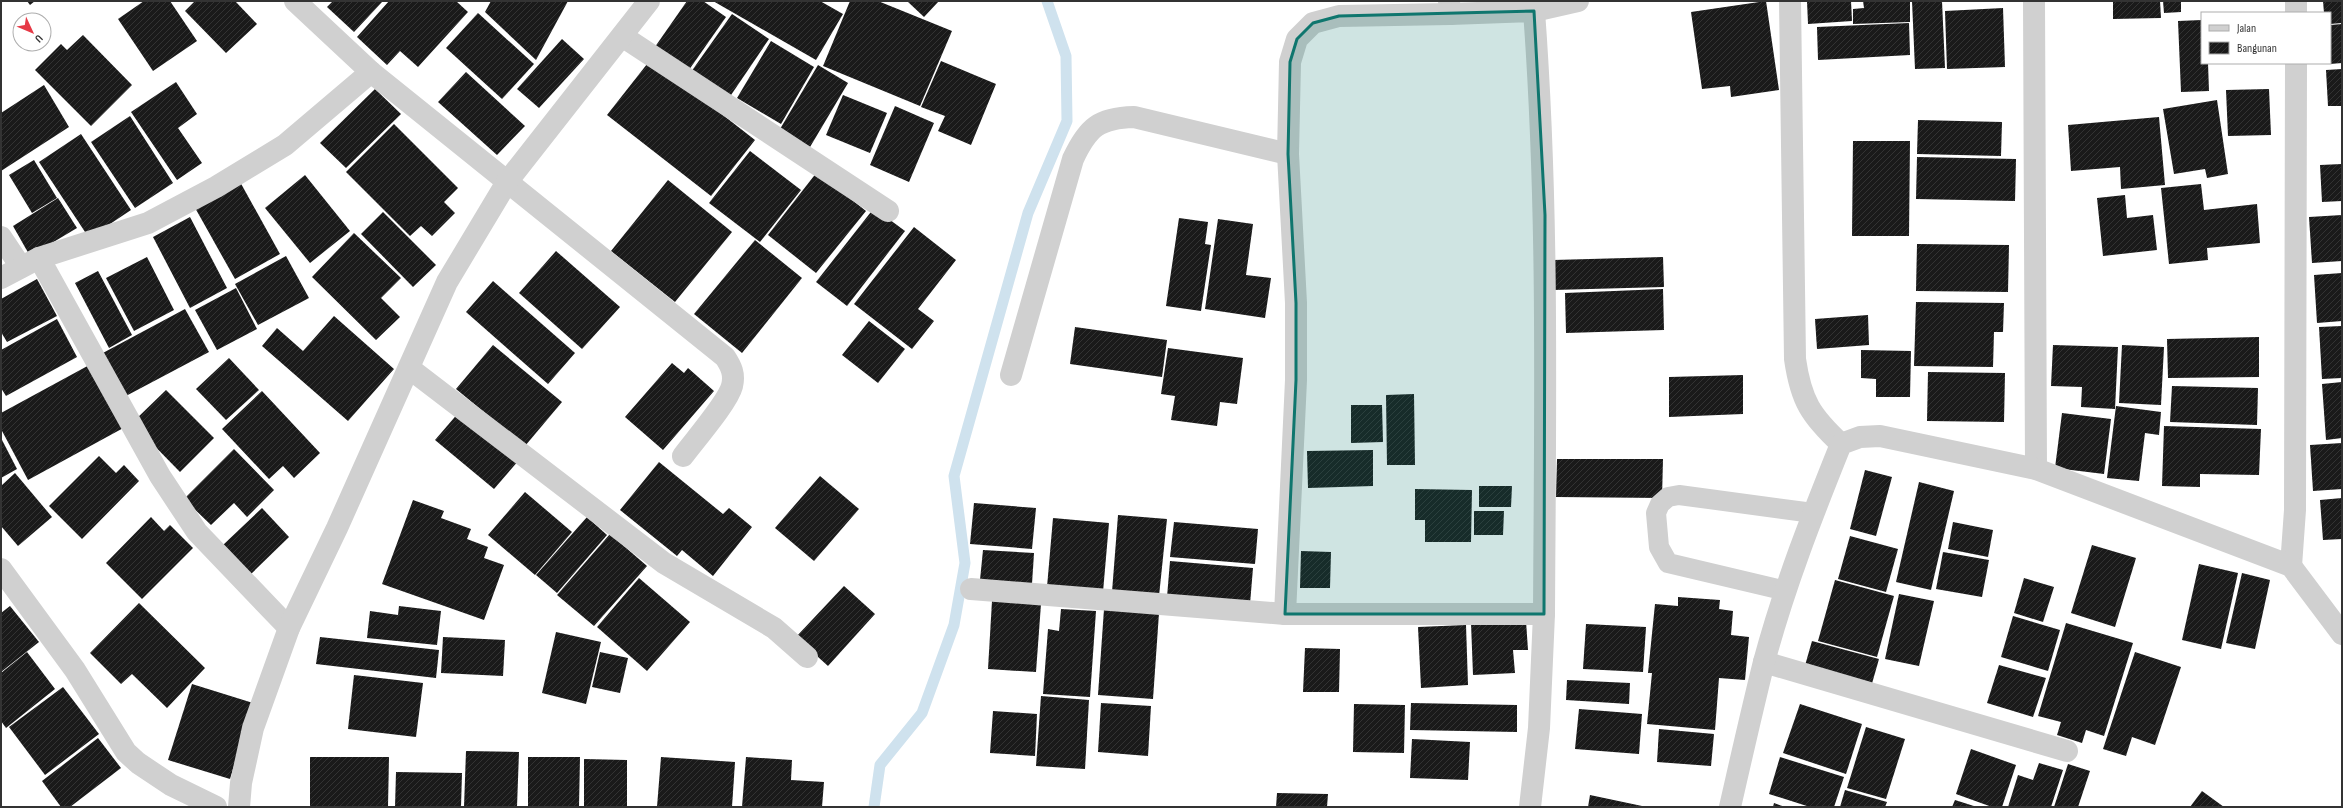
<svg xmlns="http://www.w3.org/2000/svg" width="2343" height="808" viewBox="0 0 2343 808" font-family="'Sofia Sans Condensed',sans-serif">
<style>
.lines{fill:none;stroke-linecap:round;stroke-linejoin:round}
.stream{stroke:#cfe2ee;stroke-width:11}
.building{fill:url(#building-hatch)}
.service{stroke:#d0d0d0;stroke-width:20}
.minor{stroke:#d0d0d0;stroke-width:22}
.marked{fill:#0f766e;fill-opacity:0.2;stroke:#0f766e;stroke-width:3;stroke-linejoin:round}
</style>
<defs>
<pattern id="building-hatch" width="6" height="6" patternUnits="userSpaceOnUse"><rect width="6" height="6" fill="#1a1a1a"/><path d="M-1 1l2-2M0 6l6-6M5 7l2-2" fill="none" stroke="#333"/></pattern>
</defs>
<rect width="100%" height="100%" fill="#fff"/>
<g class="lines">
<!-- stream -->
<path class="stream" d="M874 807 880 765 922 713 954 625 965 563 954 476 1028 213 1067 121 1066 56 1047 1"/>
</g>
<!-- building -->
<g class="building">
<path d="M27 1H35L30 5Z"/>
<path d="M144 1H170L197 41 153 71 118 19Z"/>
<path d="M195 1H235L257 24 226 53 185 11Z"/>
<path d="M333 1H383L354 32 327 7Z"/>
<path d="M389 1H456L468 12 418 67 400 51 387 65 357 37Z"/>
<path d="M491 1H568L536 60 485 12Z"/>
<path d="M687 1H703L726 17 684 77 650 54Z"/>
<path d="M713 1H820L843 14 816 60Z"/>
<path d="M850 1H878L952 31 920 106 823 66Z"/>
<path d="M907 1H939L924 17Z"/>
<path d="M1766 1 1779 90 1731 97 1730 86 1702 89 1691 12Z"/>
<path d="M1807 1H1851L1852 21 1808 24Z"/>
<path d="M1863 1H1910V22L1853 24V9L1864 8Z"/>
<path d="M1912 1H1942L1945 68 1915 69Z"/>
<path d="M2113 1H2160L2161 18 2113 19Z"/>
<path d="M2163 1H2181V12L2164 13Z"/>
<path d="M2323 1H2342V23L2330 24V13H2324Z"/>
<path d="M2003 8 2005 67 1947 69 1945 11Z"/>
<path d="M478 13 534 64 502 99 446 48Z"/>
<path d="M732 14 769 39 729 98 691 72Z"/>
<path d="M2202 20V63H2208L2209 91 2181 92 2178 21Z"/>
<path d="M1909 23 1910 55 1818 60 1817 27Z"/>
<path d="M2342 24V63L2330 64V25Z"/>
<path d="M83 35 132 85 91 126 35 70 61 44 67 50Z"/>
<path d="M562 39 584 59 539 108 517 89Z"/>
<path d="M771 41 814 67 781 124 737 98Z"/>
<path d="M651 59 755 140 711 196 607 115Z"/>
<path d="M941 61 996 84 971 145 938 131 945 116 921 107Z"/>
<path d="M818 65 848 83 810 147 780 129Z"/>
<path d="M2342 69V106H2328L2326 70Z"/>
<path d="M466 72 525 126 497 155 438 102Z"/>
<path d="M176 82 197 114 178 128 202 163 177 180 131 112Z"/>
<path d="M44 85 69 127 1 171V113Z"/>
<path d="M375 89 401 114 346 168 320 143Z"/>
<path d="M2269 89 2271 135 2228 136 2226 90Z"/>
<path d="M843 95 887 113 870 153 826 135Z"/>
<path d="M2217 100 2228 174 2207 178 2205 169 2174 174 2163 109Z"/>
<path d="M895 106 934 123 909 182 870 165Z"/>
<path d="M130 116 173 183 135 208 91 142Z"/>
<path d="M2159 117 2165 185 2121 189 2120 167 2071 171 2068 125Z"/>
<path d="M1918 120 2002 122 2001 156 1917 154Z"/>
<path d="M394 124 458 188 444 202 455 213 432 236 421 226 410 236 346 172Z"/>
<path d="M81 134 131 210 89 238 39 162Z"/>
<path d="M1853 141H1910L1909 236H1852Z"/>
<path d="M750 151 801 190 760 242 709 203Z"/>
<path d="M1917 157 2016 159 2015 201 1916 199Z"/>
<path d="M34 160 57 198 32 213 9 175Z"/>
<path d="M2342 164V201L2322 202 2320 165Z"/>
<path d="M817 172 866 211 816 273 768 235Z"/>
<path d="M305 175 350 231 310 263 265 208Z"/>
<path d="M239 180 280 254 235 279 194 206Z"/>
<path d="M668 180 732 232 675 302 611 251Z"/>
<path d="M2201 184 2204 210 2257 204 2260 243 2207 248 2208 260 2169 264 2161 188Z"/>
<path d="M2125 195 2127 218 2153 215 2157 250 2103 256 2097 198Z"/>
<path d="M58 198 77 228 30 256 13 226Z"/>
<path d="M874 208 905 231 847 306 816 282Z"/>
<path d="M383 212 436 265 413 287 361 234Z"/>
<path d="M2342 215V261L2312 263 2309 217Z"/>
<path d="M190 217 227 288 190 308 153 237Z"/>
<path d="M1179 218 1208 222 1205 244 1211 245 1201 311 1166 306Z"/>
<path d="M1218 219 1253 224 1246 275 1271 278 1265 318 1205 309Z"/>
<path d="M914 227 956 260 918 309 934 321 912 349 854 304Z"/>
<path d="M354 233 401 278 381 298 400 317 376 340 312 277Z"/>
<path d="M755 240 802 278 742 353 694 314Z"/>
<path d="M1917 244 2009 245 2008 292 1916 291Z"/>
<path d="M556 251 620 307 582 349 519 293Z"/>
<path d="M286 256 309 298 258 325 235 284Z"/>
<path d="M147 257 174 310 134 331 106 278Z"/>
<path d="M1663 257 1664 287 1553 290V260Z"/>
<path d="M98 271 132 335 109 348 75 283Z"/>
<path d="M2342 273V321L2317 323 2314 275Z"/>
<path d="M37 279 57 316 7 342 1 332V299Z"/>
<path d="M493 281 575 353 548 384 466 312Z"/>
<path d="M236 288 257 329 217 350 195 310Z"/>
<path d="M1663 289 1664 330 1566 333 1565 293Z"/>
<path d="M1916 302 2004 303 2003 332H1994L1993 367 1914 366Z"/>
<path d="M185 309 209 352 124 397 101 354Z"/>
<path d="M1868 315 1869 345 1817 349 1815 319Z"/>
<path d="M334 316 394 369 348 421 262 346 277 328 303 351Z"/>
<path d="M57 319 77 357 6 396 1 388V350Z"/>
<path d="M869 321 905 349 878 383 842 355Z"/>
<path d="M2342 326V378L2322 379 2319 327Z"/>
<path d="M1075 327 1167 340 1162 377 1070 364Z"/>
<path d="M2259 337V377L2168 378 2167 339Z"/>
<path d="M493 345 562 402 525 446 456 389Z"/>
<path d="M2053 345 2118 347 2115 409 2081 407 2082 387 2051 386Z"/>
<path d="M2122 345 2164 347 2161 405 2119 403Z"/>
<path d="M1168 348 1243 358 1237 404 1220 402 1217 426 1171 420 1175 396 1161 394Z"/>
<path d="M1861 350 1911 351 1910 397H1876V379L1861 378Z"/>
<path d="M229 358 259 390 226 420 196 389Z"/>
<path d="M93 363 127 426 28 480 1 429V413Z"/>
<path d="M672 363 684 373 688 368 714 391 663 450 625 417Z"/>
<path d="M1928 372 2005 373 2004 422 1927 421Z"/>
<path d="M1743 375V414L1669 417V377Z"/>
<path d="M2342 382V438L2326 440 2322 384Z"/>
<path d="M2172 386 2258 388 2257 425 2170 422Z"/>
<path d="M166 390 214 438 180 472 132 423Z"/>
<path d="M262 391 320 453 294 478 283 466 269 479 222 429Z"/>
<path d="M1414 394 1415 465H1387L1386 395Z"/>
<path d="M1351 405H1382L1383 442 1351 443Z"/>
<path d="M2116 406 2161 412 2159 435 2145 433 2139 481 2107 478Z"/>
<path d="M460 411 519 460 494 489 435 440Z"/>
<path d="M2062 413 2111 419 2104 474 2055 468Z"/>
<path d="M2164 426 2261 429 2259 475 2200 474V487L2162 486Z"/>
<path d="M1 438 17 469 1 478Z"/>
<path d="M2342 443V489L2313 491 2310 445Z"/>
<path d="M234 449 274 490 247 517 234 503 211 525 184 499Z"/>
<path d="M1373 450V486L1308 488 1307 451Z"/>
<path d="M99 456 116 473 124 465 139 481 82 539 49 506Z"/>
<path d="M1557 459H1663L1662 498 1556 497Z"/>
<path d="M659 462 723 514 729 508 752 527 713 576 682 550 677 556 620 510Z"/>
<path d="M1865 470 1892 477 1876 536 1850 529Z"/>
<path d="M15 473 52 517 18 546 1 526V486Z"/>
<path d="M820 476 859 509 814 561 775 528Z"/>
<path d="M1919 482 1954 491 1931 590 1896 582Z"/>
<path d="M1479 486H1512L1511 507H1479Z"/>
<path d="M1415 489 1472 490 1471 542H1425V520H1415Z"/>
<path d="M525 492 572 532 535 575 488 535Z"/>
<path d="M2342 498V539L2323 540 2320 500Z"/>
<path d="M413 500 444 511 441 518 471 529 467 539 488 547 484 558 504 565 484 620 382 584Z"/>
<path d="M974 503 1036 508 1032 549 970 544Z"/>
<path d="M262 508 289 537 251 574 223 545Z"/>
<path d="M1474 511H1504L1503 535H1474Z"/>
<path d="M1118 515 1167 519 1159 596 1112 592Z"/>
<path d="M151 517 164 531 170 525 193 548 142 599 106 563Z"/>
<path d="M587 517 607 535 557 593 536 575Z"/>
<path d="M1053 518 1109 523 1103 592 1047 587Z"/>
<path d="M1174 522 1258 529 1255 564 1170 557Z"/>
<path d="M1953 522 1993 530 1988 557 1948 549Z"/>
<path d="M610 534 647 566 594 626 557 595Z"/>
<path d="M1850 536 1898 549 1886 592 1838 579Z"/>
<path d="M2092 545 2136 558 2115 627 2071 613Z"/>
<path d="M983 550 1034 553 1032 584 980 580Z"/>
<path d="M1301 551 1331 552 1330 588H1300Z"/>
<path d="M1943 552 1989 560 1982 597 1936 589Z"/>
<path d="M1170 561 1253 568 1250 604 1167 597Z"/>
<path d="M2199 564 2238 573 2221 649 2182 640Z"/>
<path d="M2242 573 2270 580 2255 649 2226 643Z"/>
<path d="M639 578 690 622 647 671 597 627Z"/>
<path d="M2024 578 2054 587 2043 622 2014 613Z"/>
<path d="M1835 580 1894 596 1877 657 1818 641Z"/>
<path d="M844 586 875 614 828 666 796 637Z"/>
<path d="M1899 594 1934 601 1919 666 1885 659Z"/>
<path d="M1678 597 1720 600 1719 609 1733 611 1731 635 1749 637 1745 680 1719 678 1715 730 1647 724 1652 673H1648L1655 604 1678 606Z"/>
<path d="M992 601 1041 604 1036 672 988 669Z"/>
<path d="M139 603 205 668 167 708 132 674 121 684 90 653Z"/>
<path d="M10 606 39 642 1 672V613Z"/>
<path d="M399 606 441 611 437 645 367 638 370 611 398 615Z"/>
<path d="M1061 609 1096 611 1090 697 1043 694 1048 629 1059 631Z"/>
<path d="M1104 609 1159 613 1153 699 1098 695Z"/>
<path d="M2013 616 2060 630 2048 671 2001 657Z"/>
<path d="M1526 621 1528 650H1513L1515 673 1473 675 1471 623Z"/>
<path d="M2066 623 2133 643 2104 736 2086 730 2082 743 2057 735 2061 722 2038 716Z"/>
<path d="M1586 624 1646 627 1643 672 1583 669Z"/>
<path d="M1466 625 1468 685 1421 688 1418 627Z"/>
<path d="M556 632 601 642 586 704 542 693Z"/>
<path d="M320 637 439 650 436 678 316 664Z"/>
<path d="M443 637 505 640 503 676 441 673Z"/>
<path d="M1812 641 1879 659 1871 687 1804 669Z"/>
<path d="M1305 648 1340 649 1339 692H1303Z"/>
<path d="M27 652 55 689 6 728 1 721V673Z"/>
<path d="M600 652 628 658 620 693 592 687Z"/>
<path d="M2135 652 2181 667 2155 745 2132 737 2126 756 2103 749Z"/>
<path d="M1999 665 2046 678 2033 717 1987 703Z"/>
<path d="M354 675 423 683 416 737 348 729Z"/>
<path d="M1567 680 1630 683 1629 704 1566 700Z"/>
<path d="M192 684 253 703 230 779 168 760Z"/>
<path d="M63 687 99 734 45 775 9 727Z"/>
<path d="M1041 696 1089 700 1085 769 1036 766Z"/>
<path d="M1101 703 1151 706 1148 756 1098 752Z"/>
<path d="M1411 703 1517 705V732L1410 730Z"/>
<path d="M1354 704 1405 705 1404 753 1353 752Z"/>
<path d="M1800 704 1862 724 1846 774 1783 753Z"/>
<path d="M1579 709 1642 714 1639 754 1575 749Z"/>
<path d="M993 711 1037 714 1035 756 990 753Z"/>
<path d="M1866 727 1905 739 1886 799 1847 788Z"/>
<path d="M1659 729 1714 734 1711 766 1657 762Z"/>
<path d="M98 738 121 768 70 807H61L42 781Z"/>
<path d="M1412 739 1470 742 1468 780 1410 778Z"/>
<path d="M1971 749 2016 765 2002 807H1992L1956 794Z"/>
<path d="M466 751 519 752 517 807H464Z"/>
<path d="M310 757H389L388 807H310Z"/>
<path d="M528 757H580L579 807H528Z"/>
<path d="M661 757 735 762 732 807H657Z"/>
<path d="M746 757 792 760 791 780 824 782 822 807H742Z"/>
<path d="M1780 757 1844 777 1834 807H1810L1769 794Z"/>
<path d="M584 759 627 760V807H584Z"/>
<path d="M2039 763 2063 770 2051 807H2008L2018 775 2033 780Z"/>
<path d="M2068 764 2090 771 2078 807H2054Z"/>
<path d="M396 772 462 773 461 807H395Z"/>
<path d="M1845 790 1887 802 1885 807H1840Z"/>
<path d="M2202 791 2224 807H2190Z"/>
<path d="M1277 793 1328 794 1327 807H1276Z"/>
<path d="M1590 795 1642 806V807H1588Z"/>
<path d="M1955 800 1977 807H1952Z"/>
<path d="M1774 803 1785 807H1773Z"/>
</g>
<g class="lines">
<!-- service -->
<path class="service" d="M1786 591 1668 563 1659 547 1656 513 1660 504 1668 497 1679 495 1813 513"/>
<!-- minor -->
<g class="minor">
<path d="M295 1 371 72 725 357C731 366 735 374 732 386 728 402 694 441 683 456"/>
<path d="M1449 1 1450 14 1534 11C1549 212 1545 413 1544 614"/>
<path d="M1790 1 1795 359C1801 401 1811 416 1841 444"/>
<path d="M2034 1 2036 469"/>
<path d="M1534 11 1578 1"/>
<path d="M2296 13V1"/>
<path d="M1450 14 1339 16 1313 23 1297 39 1290 62 1288 154 1296 303V380L1285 614H1544L1539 728 1530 807"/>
<path d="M622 36 888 211"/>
<path d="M1 237 21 267"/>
<path d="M39 258 160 476 197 532 289 628"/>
<path d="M1 278 39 258 148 223 216 187 285 145 371 72"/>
<path d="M409 368 664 563 774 628 807 657"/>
<path d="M1011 375 1073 159C1088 127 1099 118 1134 117L1288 154"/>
<path d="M2291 566 2295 510 2296 63"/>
<path d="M1 569 75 670 126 752 138 763 171 785 216 807"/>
<path d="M971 589 1285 614"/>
<path d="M1764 662 2067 751"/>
<path d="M239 807 241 783 253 728 289 628 337 528 447 282 507 182 649 1"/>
<path d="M1730 807C1741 759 1752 710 1764 662 1784 587 1812 516 1841 444L1860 437 1880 436 2036 469 2291 566 2342 634"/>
</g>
</g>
<!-- marked area -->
<path class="marked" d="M1534 11 1545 215 1544 614H1285L1296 380V303L1288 154 1290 62 1297 39 1313 23 1339 16Z"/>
<!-- border -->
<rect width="2343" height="808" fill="none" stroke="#333333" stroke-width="4"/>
<!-- legend -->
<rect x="2201" y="12" width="130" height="52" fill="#ffffff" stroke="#adadad"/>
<rect x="2209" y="25" width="20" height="6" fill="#d0d0d0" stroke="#adadad"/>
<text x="2237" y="32" font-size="12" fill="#333333">Jalan</text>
<rect x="2209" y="42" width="20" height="12" fill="url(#building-hatch)" stroke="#adadad"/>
<text x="2237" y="52" font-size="12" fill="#333333">Bangunan</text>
<!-- north arrow -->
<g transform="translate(32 32) rotate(134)"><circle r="19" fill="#ffffff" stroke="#adadad"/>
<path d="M0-3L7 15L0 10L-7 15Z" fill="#e63946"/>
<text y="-6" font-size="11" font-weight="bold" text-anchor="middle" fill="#333333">U</text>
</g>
</svg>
